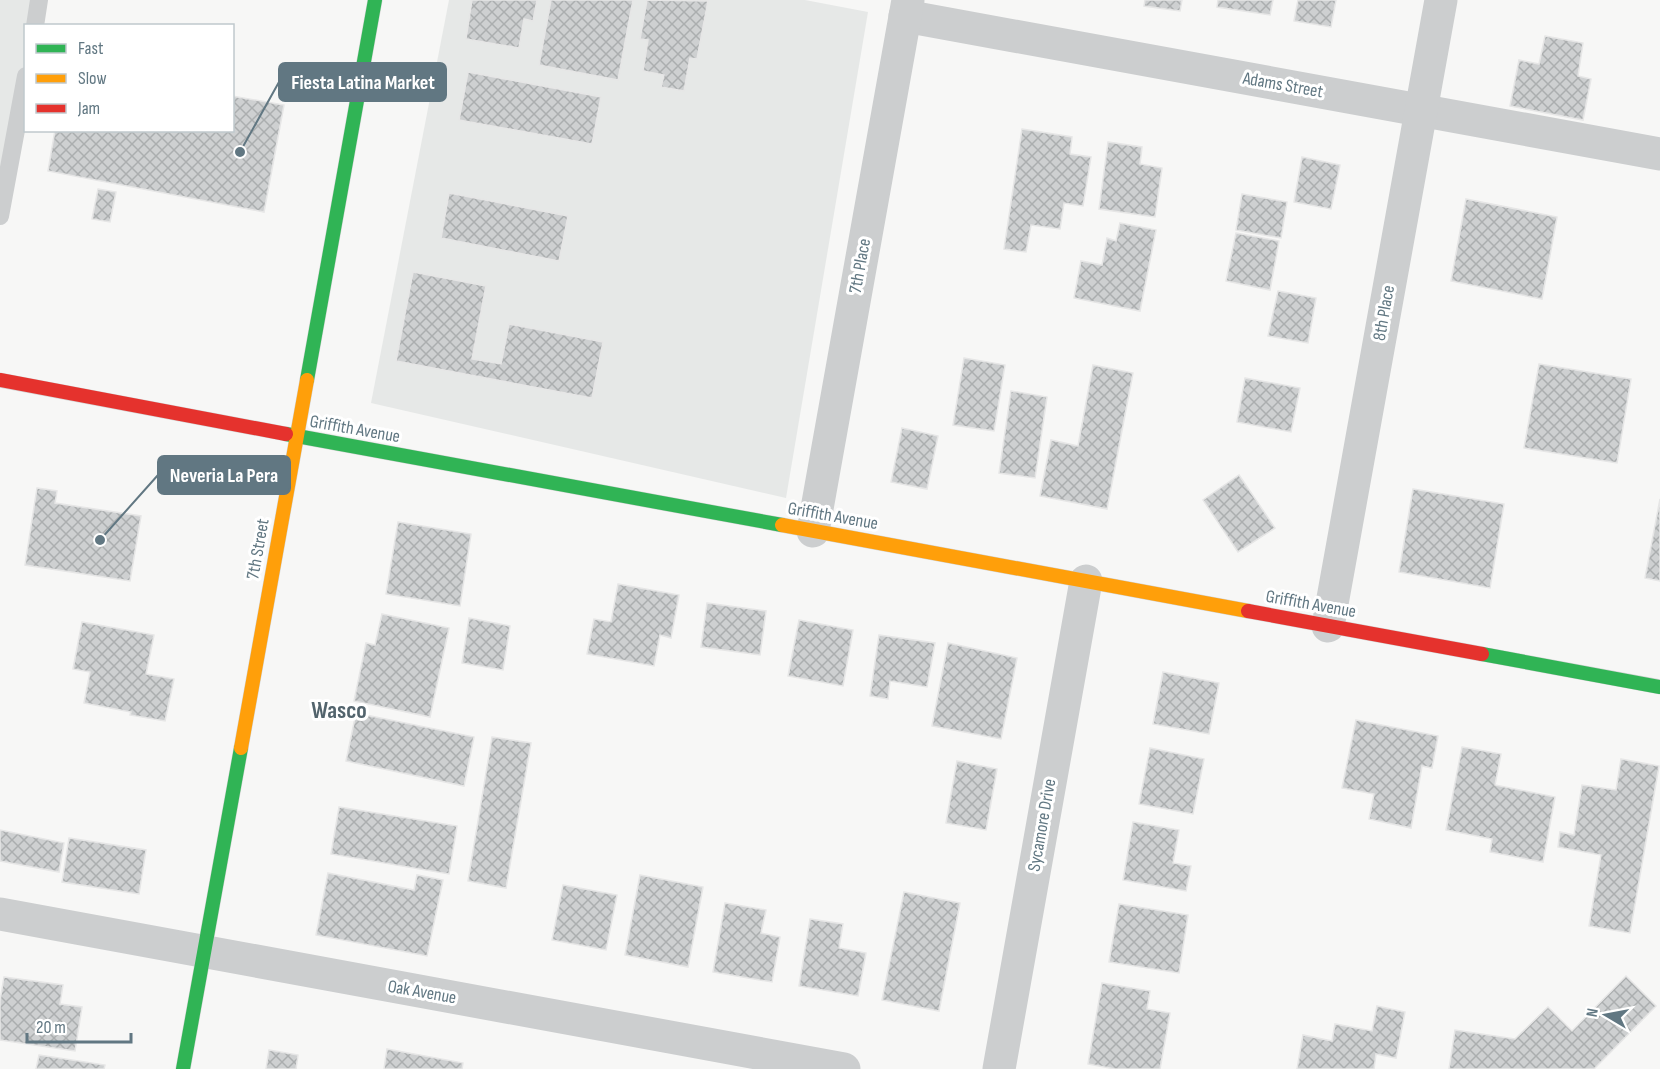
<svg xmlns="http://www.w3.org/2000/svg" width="1660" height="1069" viewBox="0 0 1660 1069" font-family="'Sofia Sans Condensed',sans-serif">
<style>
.built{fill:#e6e8e7}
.building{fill:url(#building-cross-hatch);stroke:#e6e6e6;stroke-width:1.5}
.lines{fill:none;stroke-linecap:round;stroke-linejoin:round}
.fast-casing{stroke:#d3d4d4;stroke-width:15}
.slow-casing{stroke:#d3d4d4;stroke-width:15}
.jam-casing{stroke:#d3d4d4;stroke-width:15}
.lane{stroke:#cccecf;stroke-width:18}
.street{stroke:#cccecf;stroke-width:33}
.fast{stroke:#30b455;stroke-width:14}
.slow{stroke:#ff9f0a;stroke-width:14}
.jam{stroke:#e5322d;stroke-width:14}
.labels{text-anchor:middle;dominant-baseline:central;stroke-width:6;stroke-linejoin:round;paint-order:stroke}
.street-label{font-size:18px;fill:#617782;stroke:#fff}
.district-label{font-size:24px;font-weight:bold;fill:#53646d;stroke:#fff}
.leader{fill:none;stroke:#617782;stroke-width:2}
.callout-dot{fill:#617782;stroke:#fff;stroke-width:2}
.callout{fill:#617782;stroke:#617782;stroke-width:2}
.callout-label{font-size:20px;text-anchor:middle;font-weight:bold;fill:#fff}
</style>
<defs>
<pattern id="building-cross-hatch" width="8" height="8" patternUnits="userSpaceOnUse" patternTransform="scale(1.5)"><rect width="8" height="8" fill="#ced0d1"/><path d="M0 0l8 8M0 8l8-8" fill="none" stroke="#abaeaf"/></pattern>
</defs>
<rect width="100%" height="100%" fill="#f7f7f6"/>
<!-- built -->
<g class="built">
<path d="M0 0H39L35 25 26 26 25 76 0 215Z"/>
<path d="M449 0H805L868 12 786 498 371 403Z"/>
</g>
<!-- building -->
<g class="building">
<path d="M472 0H537L533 21 524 19 519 48 466 39Z"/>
<path d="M551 0H633L618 80 539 65Z"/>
<path d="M647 0 708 1 697 59 690 58 684 91 661 87 664 75 643 71 648 40 640 39Z"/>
<path d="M1145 0H1182L1180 11 1144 6Z"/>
<path d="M1218 0H1273L1270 15 1217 7Z"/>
<path d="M1298 0H1336L1331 27 1294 21Z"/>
<path d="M1545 36 1583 43 1578 76 1591 79 1583 120 1510 106 1519 60 1539 64Z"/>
<path d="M468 72 601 97 592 144 459 120Z"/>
<path d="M232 96 284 105 264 212 48 171 55 130H232Z"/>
<path d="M1022 129 1072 137 1070 154 1091 157 1083 206 1064 203 1060 229 1031 225 1026 252 1004 249Z"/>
<path d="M1108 142 1142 147 1140 164 1162 168 1155 217 1099 209Z"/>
<path d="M1302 157 1340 165 1331 209 1294 202Z"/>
<path d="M98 189 116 192 110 222 92 219Z"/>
<path d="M449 193 568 216 559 261 441 238Z"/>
<path d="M1242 194 1287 202 1281 238 1236 230Z"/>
<path d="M1466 199 1557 217 1542 299 1451 281Z"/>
<path d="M1120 223 1156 230 1140 311 1074 298 1081 261 1102 265 1107 238 1116 241Z"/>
<path d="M1236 233 1279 241 1270 290 1226 281Z"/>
<path d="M413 272 486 286 472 359 501 364 509 324 603 342 592 398 396 361Z"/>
<path d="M1278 291 1316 298 1308 343 1268 336Z"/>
<path d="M964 358 1005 365 994 431 953 425Z"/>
<path d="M1539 364 1631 379 1617 463 1524 448Z"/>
<path d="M1093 365 1133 373 1107 509 1040 496 1051 440 1078 446Z"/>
<path d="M1245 378 1300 388 1291 432 1237 422Z"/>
<path d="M1011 391 1047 397 1035 478 999 473Z"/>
<path d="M902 428 938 436 927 489 891 482Z"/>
<path d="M1239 475 1275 528 1238 552 1203 500Z"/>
<path d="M37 488 57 491 55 503 141 516 130 581 25 565Z"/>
<path d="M1413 489 1504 504 1490 588 1399 572Z"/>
<path d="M1660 499V581L1645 578Z"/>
<path d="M398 522 471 534 460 606 386 594Z"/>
<path d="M618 584 679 595 671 638 660 635 654 666 587 654 594 619 611 622Z"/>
<path d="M707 603 766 611 760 655 701 647Z"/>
<path d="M382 614 449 628 430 717 354 701 366 643 375 645Z"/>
<path d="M469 618 510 626 503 670 462 663Z"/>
<path d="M799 620 853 630 843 686 788 676Z"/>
<path d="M82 622 154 635 146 674 174 679 165 721 130 715 131 712 84 703 90 672 73 669Z"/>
<path d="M879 635 935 643 927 687 890 681 888 699 870 696Z"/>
<path d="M948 643 1017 658 1001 739 932 726Z"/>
<path d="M1163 672 1219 683 1209 734 1153 724Z"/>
<path d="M356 713 474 737 464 786 346 761Z"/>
<path d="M1356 720 1438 736 1432 768 1422 766 1411 828 1369 819 1374 794 1342 788Z"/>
<path d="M492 737 531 743 506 888 468 881Z"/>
<path d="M1462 747 1501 754 1495 785 1555 797 1543 862 1490 852 1492 839 1446 830Z"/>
<path d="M1150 748 1204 759 1193 814 1139 804Z"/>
<path d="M1621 759 1659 766 1630 933 1589 926 1601 855 1558 847 1560 832 1574 835 1582 785 1616 790Z"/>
<path d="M957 761 997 769 986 830 946 823Z"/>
<path d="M339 807 457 826 449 874 331 854Z"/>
<path d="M1133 822 1179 830 1173 863 1191 866 1186 891 1123 880Z"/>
<path d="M0 830 64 843 59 872 0 861Z"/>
<path d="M69 838 146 850 139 894 62 882Z"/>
<path d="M328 873 414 890 417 875 443 880 427 956 316 935Z"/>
<path d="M640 875 703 887 688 967 625 955Z"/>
<path d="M563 885 617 895 606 950 552 940Z"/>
<path d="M904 892 960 903 939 1011 882 1000Z"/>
<path d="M725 903 766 910 761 933 780 937 772 982 713 972Z"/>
<path d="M1119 904 1188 915 1179 973 1109 962Z"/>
<path d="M810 919 843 924 839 948 866 953 858 996 799 986Z"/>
<path d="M1626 976 1656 1006 1594 1069H1449L1455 1030 1515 1039 1548 1007 1572 1031Z"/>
<path d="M4 977 63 985 60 1004 82 1007 75 1051 0 1040V1001Z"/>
<path d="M1102 983 1150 991 1147 1009 1170 1013 1160 1069H1115L1088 1064Z"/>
<path d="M1377 1006 1405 1012 1396 1058 1376 1054 1374 1069H1297L1303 1035 1332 1041 1335 1024 1372 1031Z"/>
<path d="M387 1049 463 1063 462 1069H384Z"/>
<path d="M269 1050 298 1055 296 1069H266Z"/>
<path d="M39 1055 105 1065 104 1069H36Z"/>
</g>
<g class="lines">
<!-- fast casing -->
<g class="fast-casing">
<g id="fast">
<path d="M307 380 375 0"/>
<path d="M286 434 782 525"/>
<path d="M1482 654 1660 687"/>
<path d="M183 1069 241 748"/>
</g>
</g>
<!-- slow casing -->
<g class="slow-casing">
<g id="slow">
<path d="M782 525 1248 611"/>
<path d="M241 748 307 380"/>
</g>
</g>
<!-- jam casing -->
<g class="jam-casing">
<g id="jam">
<path d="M0 380 286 434"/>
<path d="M1248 611 1482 654"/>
</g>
</g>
<!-- lane -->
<g class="lane">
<path d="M35 26 39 0"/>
<path d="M0 216 26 76"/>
</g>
<!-- street -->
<g class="street">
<path d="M905 16 1660 154"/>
<path d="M813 531 908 0"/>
<path d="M1328 626 1441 0"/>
<path d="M0 914 844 1069"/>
<path d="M999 1069 1086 581"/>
</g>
<!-- fast -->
<use href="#fast" class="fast"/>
<!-- slow -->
<use href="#slow" class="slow"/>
<!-- jam -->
<use href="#jam" class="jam"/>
</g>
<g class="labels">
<!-- street labels -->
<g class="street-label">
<text transform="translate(1283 85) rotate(10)">Adams Street</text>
<text transform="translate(860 266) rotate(-80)">7th Place</text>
<text transform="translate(1384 313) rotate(-80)">8th Place</text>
<text transform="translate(355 429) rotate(10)">Griffith Avenue</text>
<text transform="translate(833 516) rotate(10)">Griffith Avenue</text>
<text transform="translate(258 549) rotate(-80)">7th Street</text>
<text transform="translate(1311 604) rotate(10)">Griffith Avenue</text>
<text transform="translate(1042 825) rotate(-80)">Sycamore Drive</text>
<text transform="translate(422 992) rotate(10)">Oak Avenue</text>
</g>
<!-- district labels -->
<g class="district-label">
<text x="339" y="710">Wasco</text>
</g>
</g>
<!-- callouts -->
<path class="leader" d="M240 152L279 82M100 540L158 475"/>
<g class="callout-dot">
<circle cx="240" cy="152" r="6"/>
<circle cx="100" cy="540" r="6"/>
</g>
<g class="callout">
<rect x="279" y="63" width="167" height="38" rx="6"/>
<rect x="158" y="456" width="132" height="38" rx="6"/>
</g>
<g class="callout-label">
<text x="363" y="89">Fiesta Latina Market</text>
<text x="224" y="482">Neveria La Pera</text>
</g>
<!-- legend -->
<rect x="24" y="24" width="210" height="108" fill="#ffffff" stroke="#c0c9cd" stroke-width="1.5"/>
<rect x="36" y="44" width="30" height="9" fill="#30b455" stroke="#c0c9cd" stroke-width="1.5"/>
<text x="78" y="54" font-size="18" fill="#617782">Fast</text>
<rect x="36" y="74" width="30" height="9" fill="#ff9f0a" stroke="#c0c9cd" stroke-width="1.5"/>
<text x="78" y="84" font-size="18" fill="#617782">Slow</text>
<rect x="36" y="104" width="30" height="9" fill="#e5322d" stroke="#c0c9cd" stroke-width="1.5"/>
<text x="78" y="114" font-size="18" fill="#617782">Jam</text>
<!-- north arrow -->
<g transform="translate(1606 1015) rotate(280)" stroke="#ffffff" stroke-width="4.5" paint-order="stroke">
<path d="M0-4.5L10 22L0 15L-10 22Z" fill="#617782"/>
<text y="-9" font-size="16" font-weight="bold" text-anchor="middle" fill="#617782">N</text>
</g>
<!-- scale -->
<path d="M27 1033v9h104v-9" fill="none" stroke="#617782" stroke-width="3"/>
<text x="36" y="1033" font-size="18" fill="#617782" stroke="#ffffff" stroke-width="4.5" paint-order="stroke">20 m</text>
</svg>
